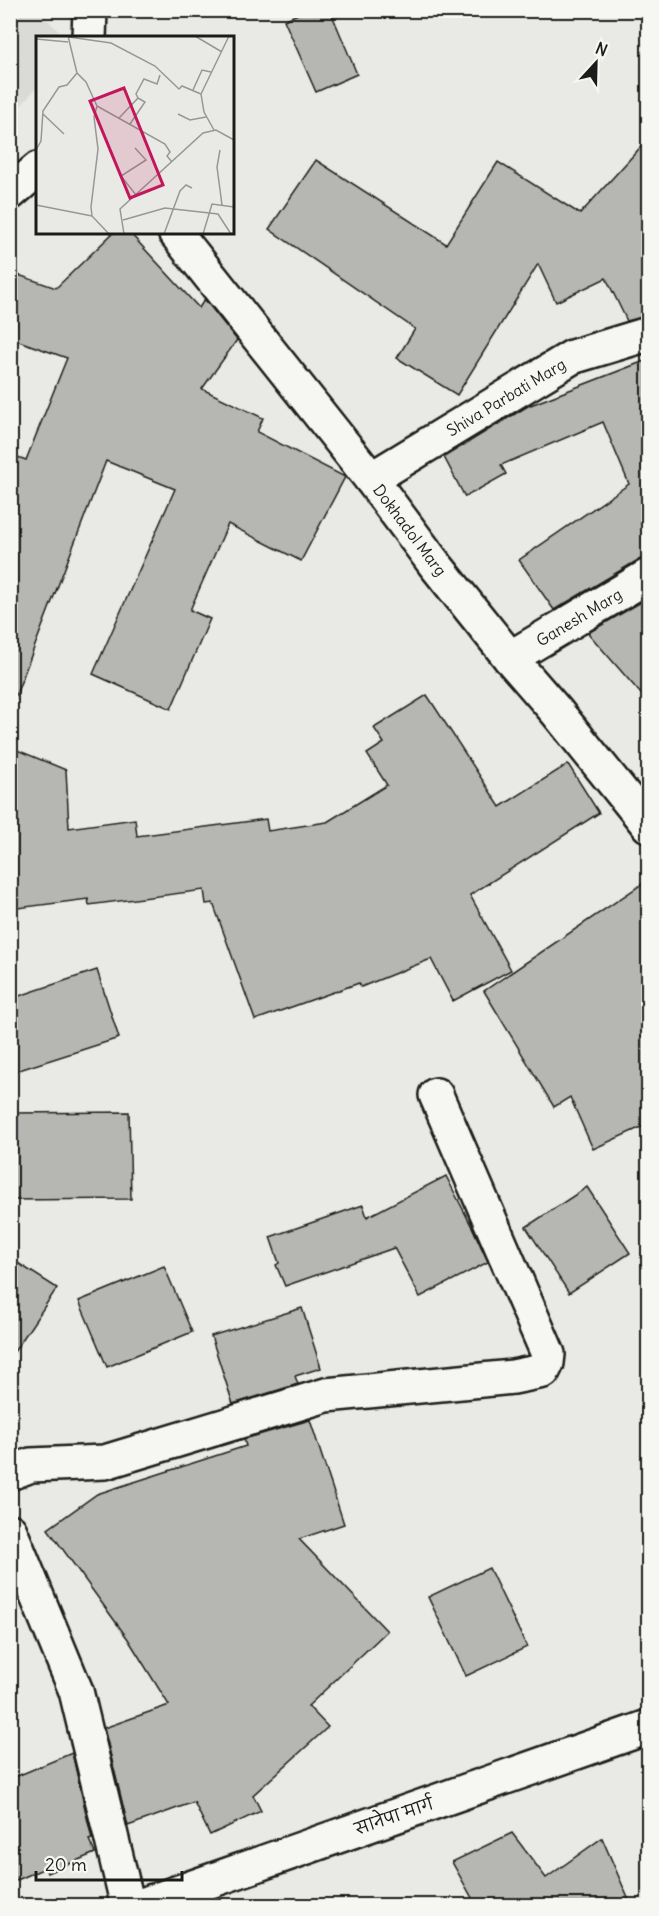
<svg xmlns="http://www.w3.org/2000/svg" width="659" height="1916" viewBox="0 0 659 1916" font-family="Delius,'Playpen Sans Deva',sans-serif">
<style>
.built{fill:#dadad6}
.building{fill:#b6b6b3;stroke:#1c1c1c;stroke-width:1.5}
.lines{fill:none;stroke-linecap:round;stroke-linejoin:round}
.street-casing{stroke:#1c1c1c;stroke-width:38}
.secondary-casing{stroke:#1c1c1c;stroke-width:38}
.street{stroke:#f6f6f2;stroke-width:33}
.secondary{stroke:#f6f6f2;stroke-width:33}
.labels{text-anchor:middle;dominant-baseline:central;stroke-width:4.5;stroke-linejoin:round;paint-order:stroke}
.street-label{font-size:16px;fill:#1c1c1c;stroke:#f6f6f2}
.inset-road{fill:none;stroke:#979795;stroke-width:1.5}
.view{fill:#c2185b;fill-opacity:0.15;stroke:#c2185b;stroke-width:3}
.inset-edge{fill:none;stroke:#1c1c1c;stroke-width:3}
</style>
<rect width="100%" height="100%" fill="#e9e9e5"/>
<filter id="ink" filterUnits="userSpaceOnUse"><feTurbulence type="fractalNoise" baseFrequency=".0167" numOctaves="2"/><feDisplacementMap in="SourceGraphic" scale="12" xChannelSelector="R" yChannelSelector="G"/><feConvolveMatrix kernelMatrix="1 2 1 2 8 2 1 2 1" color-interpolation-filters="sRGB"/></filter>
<g filter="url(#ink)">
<!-- built -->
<path class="built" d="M11 10 38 11 65 37 38 38 37 87 11 117Z"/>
<!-- building -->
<g class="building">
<path d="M307 10H330L357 74 316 92 284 20Z"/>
<path d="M648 139V316L627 321 606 278 556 302 538 264 457 395 397 358 415 329 269 229 316 160 446 244 498 162 580 214Z"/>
<path d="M114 232H129L199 308 204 300 206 301 237 340 202 389 263 418 257 432 345 477 301 561 228 524 190 610 210 619 171 709 93 674 175 489 106 461 14 700 10 699V454L26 460 67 358 10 338V272L56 288Z"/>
<path d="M648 353V557L638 560 554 610 519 560 629 484 603 422 501 465 506 474 465 497 444 457 528 406 647 360 644 355Z"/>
<path d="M648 598V702L588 633Z"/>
<path d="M427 695 500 807 568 764 599 813 470 895 511 970 453 1001 431 959 361 987 359 983 255 1020 213 903 206 904 204 890 89 905 88 899 10 909V747L66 770 69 828 135 819 137 836 266 819 268 831 327 822 387 785 367 754 384 743 374 728Z"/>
<path d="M648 880V1124L593 1149 570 1097 554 1107 484 991Z"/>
<path d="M97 970 119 1038 10 1073V999Z"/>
<path d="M129 1112 131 1199 10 1200V1113Z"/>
<path d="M446 1176 473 1229 488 1262 420 1297 394 1248 285 1286 276 1265 279 1263 270 1237 363 1205 367 1217Z"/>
<path d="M587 1187 630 1253 569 1293 526 1227Z"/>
<path d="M10 1258 57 1288 10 1358Z"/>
<path d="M164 1266 192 1332 107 1367 79 1301Z"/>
<path d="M302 1308 321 1368 295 1376 298 1384 233 1404 211 1336Z"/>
<path d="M310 1420 344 1524 299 1539 387 1631 308 1706 328 1727 253 1795 261 1811 210 1835 194 1802 128 1826 104 1728 169 1705 128 1639 48 1529 97 1494 246 1446 244 1439Z"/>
<path d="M489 1568 527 1647 466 1676 428 1597Z"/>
<path d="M72 1753 92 1839 89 1840 95 1853 47 1873 45 1868 10 1883V1779Z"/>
<path d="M512 1833 546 1878 602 1838 631 1905H476L452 1862Z"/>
</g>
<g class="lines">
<!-- street casing -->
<g class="street-casing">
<g id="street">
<path d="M175 232 371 479 433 562 510 658 556 711 648 825"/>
<path d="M371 479 572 357 648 334"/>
<path d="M510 658 648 576"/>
<path d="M10 1473 31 1465 105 1462 326 1395 513 1377 543 1371 547 1363 548 1354 436 1095"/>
<path d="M10 1531 76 1691 128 1906"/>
</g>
</g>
<!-- secondary casing -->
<g class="secondary-casing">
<g id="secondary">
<path d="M89 38 90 10"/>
<path d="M10 193 38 169"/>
<path d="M139 1906 648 1727"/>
</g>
</g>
<!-- street -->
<use href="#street" class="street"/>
<!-- secondary -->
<use href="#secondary" class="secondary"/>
</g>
</g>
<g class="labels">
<!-- street labels -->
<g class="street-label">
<text transform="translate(506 397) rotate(-31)">Shiva Parbati Marg</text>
<text transform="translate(410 530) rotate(53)">Dokhadol Marg</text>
<text transform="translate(579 617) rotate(-31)">Ganesh Marg</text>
<text transform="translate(394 1816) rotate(-19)">सानेपा मार्ग</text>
</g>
</g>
<!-- overview -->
<g transform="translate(36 36)">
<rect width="198" height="198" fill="#e9e9e5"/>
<path class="inset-road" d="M32 0 41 37 50 46 61 70 58 81 62 113 55 171 56 180 73 198M159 0 186 16M33 1 75 7 119 30 143 53 146 50 165 58M0 3 32 6M157 54 166 34 175 36M61 70 129 108 134 116 131 120 136 126M7 78 28 98M142 78 154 84 170 81M83 82 102 62 100 58 108 43 121 48 124 39M94 88 109 66 102 62M178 94 168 76 165 58 193 0M99 112 110 124 85 140 100 159M0 114 5 105 7 75 23 51 31 49 41 37M184 114 181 131 186 169M0 169 56 180M87 184 129 172 182 178 195 198M88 198 84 173 167 97 180 94 198 104M128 198 144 155 150 149 156 152M167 198 176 168 198 171"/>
<path class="view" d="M88 52 127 149 94 162 54 65Z"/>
<rect width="198" height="198" class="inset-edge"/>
</g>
<!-- margin -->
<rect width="659" height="1916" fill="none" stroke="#f6f6f2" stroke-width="36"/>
<rect x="18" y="18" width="623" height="1880" fill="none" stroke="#1c1c1c" stroke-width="2" filter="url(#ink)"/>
<!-- north arrow -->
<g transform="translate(596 63) rotate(22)" stroke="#f6f6f2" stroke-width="4.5" paint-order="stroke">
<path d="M0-4.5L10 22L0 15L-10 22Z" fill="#1c1c1c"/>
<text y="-9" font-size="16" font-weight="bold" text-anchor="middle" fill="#1c1c1c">N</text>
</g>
<!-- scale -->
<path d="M36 1871v9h146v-9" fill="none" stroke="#1c1c1c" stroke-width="3"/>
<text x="45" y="1871" font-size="18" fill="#1c1c1c" stroke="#f6f6f2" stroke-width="4.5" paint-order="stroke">20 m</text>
</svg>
